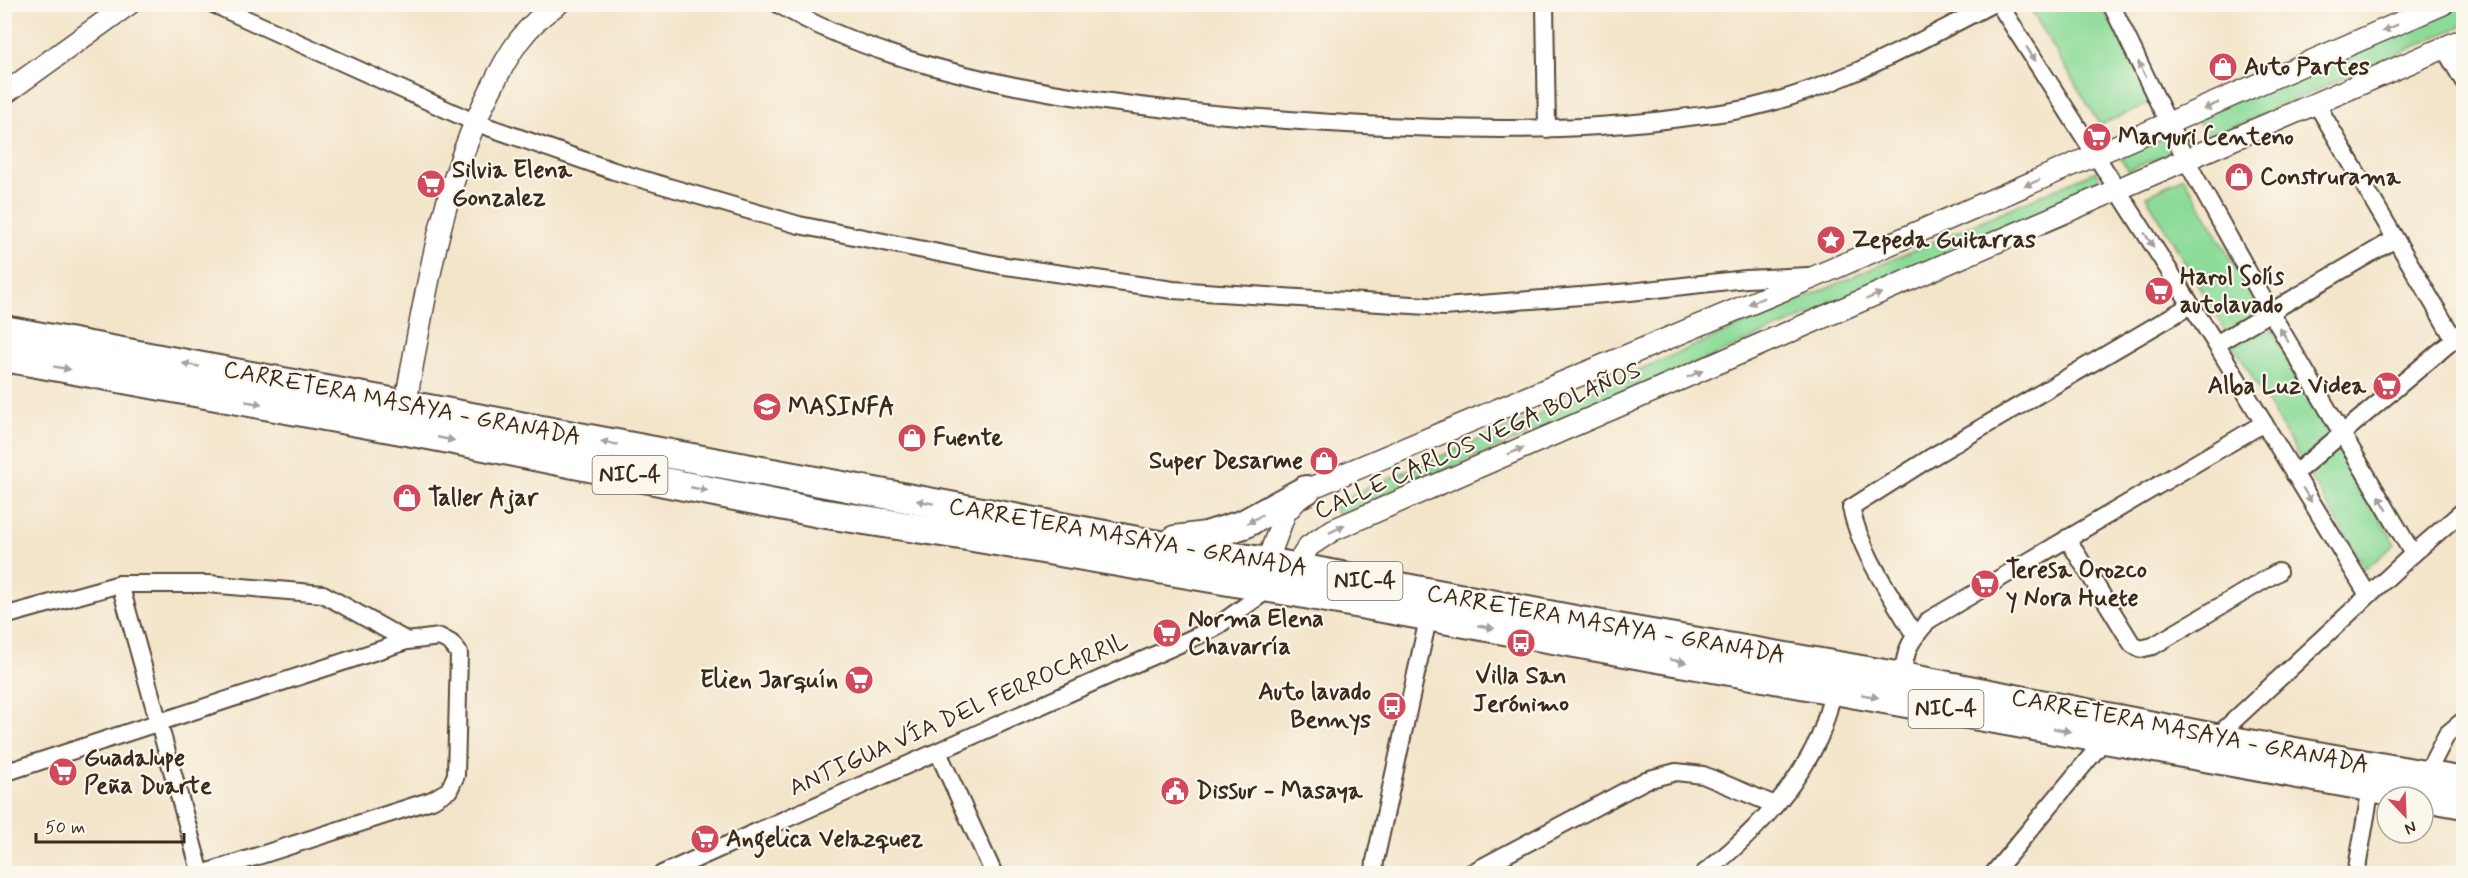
<svg xmlns="http://www.w3.org/2000/svg" width="2468" height="878" viewBox="0 0 2468 878" font-family="Mynerve,sans-serif">
<style>
.green{fill:#8cdb99;stroke:#64825c;stroke-width:1.5}
.lines{fill:none;stroke-linecap:round;stroke-linejoin:round}
.minor-casing{stroke:#574638;stroke-width:20}
.tertiary-casing{stroke:#574638;stroke-width:24}
.trunk-casing{stroke:#574638;stroke-width:32}
.minor{stroke:#fff;stroke-width:16}
.tertiary{stroke:#fff;stroke-width:21}
.trunk{stroke:#fff;stroke-width:28}
.oneway{fill:#a79f9a}
.labels{text-anchor:middle;dominant-baseline:central;stroke-width:4.5;stroke-linejoin:round;paint-order:stroke}
.shield{fill:#fbf7ec;stroke:#75685c;stroke-width:1.5}
.shield-label{font-size:22px;font-weight:bold;fill:#3b2a1e}
.poi-label{font-size:24px;font-weight:bold;fill:#3b2a1e;stroke:#fbf7ec;text-anchor:start}
.street-label{font-size:24px;fill:#3b2a1e;stroke:#fbf7ec}
</style>
<rect width="100%" height="100%" fill="#fbf7ec"/>
<filter id="ink" filterUnits="userSpaceOnUse"><feTurbulence type="fractalNoise" baseFrequency=".0167" numOctaves="2"/><feDisplacementMap in="SourceGraphic" scale="12" xChannelSelector="R" yChannelSelector="G"/><feConvolveMatrix kernelMatrix="1 2 1 2 8 2 1 2 1" color-interpolation-filters="sRGB"/></filter>
<filter id="wash" filterUnits="userSpaceOnUse"><feTurbulence type="fractalNoise" baseFrequency=".008" numOctaves="4" result="noise"/><feDisplacementMap in="SourceGraphic" scale="24" xChannelSelector="R" yChannelSelector="G"/><feGaussianBlur stdDeviation="1.35" result="paint"/><feColorMatrix in="noise" values="0 0 0 0 0 0 0 0 0 0 0 0 0 0 0 0 0 1.4 0 .05"/><feComposite in="paint" operator="in"/></filter>
<g filter="url(#wash)">
<rect width="100%" height="100%" fill="#f3e5ca"/>
<!-- green -->
<g class="green">
<path d="M2028 5H2101L2154 101 2100 125Z"/>
<path d="M2454 5H2463V25L2207 139 2197 117Z"/>
<path d="M2163 138 2171 152 2129 170 2119 156Z"/>
<path d="M2096 171 2104 189 1338 516 1333 503Z"/>
<path d="M2184 177 2395 544 2365 569 2146 196Z"/>
</g>
</g>
<g filter="url(#ink)">
<g class="lines">
<!-- minor casing -->
<g class="minor-casing">
<g id="minor">
<path d="M213 4 474 122 614 171 799 225 999 265 1173 290 1444 307 1630 292 1746 279 1809 276"/>
<path d="M778 4C851 47 933 69 1015 86 1127 108 1234 117 1347 124 1458 130 1570 133 1680 118 1703 115 1727 113 1749 108 1837 88 1912 45 1992 4"/>
<path d="M1545 4 1547 129"/>
<path d="M1999 4 2216 344 2368 595"/>
<path d="M2111 4 2186 160 2271 313 2413 554"/>
<path d="M2444 48 2464 82"/>
<path d="M2316 103 2454 339"/>
<path d="M2216 344 2395 239"/>
<path d="M2294 474 2464 331"/>
<path d="M2067 538 2132 644 2140 649 2153 646 2278 572"/>
<path d="M120 584 201 874"/>
<path d="M4 616 120 584H208L323 594 407 641 440 637 451 643 459 653 456 775 449 790 432 800 202 874"/>
<path d="M1915 636C1892 596 1861 554 1851 508L1930 458 2191 305"/>
<path d="M1902 677C1906 648 1909 642 1929 620L2264 423"/>
<path d="M2215 738 2413 554 2464 510"/>
<path d="M938 752 994 874"/>
<path d="M4 773 407 641"/>
<path d="M2426 775 2447 734 2464 720"/>
<path d="M662 874 1213 629 1269 589"/>
<path d="M1374 874 1375 861 1430 610"/>
<path d="M1469 874 1646 780 1676 772 1703 775 1775 805"/>
<path d="M1703 874C1750 837 1794 792 1819 738 1826 723 1829 705 1834 689"/>
<path d="M1993 874 2106 738"/>
<path d="M2356 874 2371 787"/>
</g>
</g>
<!-- tertiary casing -->
<g class="tertiary-casing">
<g id="tertiary">
<path d="M4 94 129 4"/>
<path d="M405 406C425 298 440 188 491 89 508 54 525 25 558 4"/>
<path d="M1266 575 1267 562 1285 513 1306 490 1819 275 2443 4"/>
<path d="M1289 577 1309 546 1333 530 2464 39"/>
</g>
</g>
<!-- trunk casing -->
<g class="trunk-casing">
<g id="trunk">
<path d="M4 330 1148 543 1267 562 1628 630 1902 677 2215 738 2464 782"/>
<path d="M4 357 434 436 820 513 967 536 1294 592 2464 804"/>
<path d="M1175 540 1206 536 1244 524 1306 490"/>
</g>
</g>
<!-- minor -->
<use href="#minor" class="minor"/>
<!-- tertiary -->
<use href="#tertiary" class="tertiary"/>
<!-- trunk -->
<use href="#trunk" class="trunk"/>
</g>
<!-- one-way arrows -->
<defs><path id="oneway-solid" d="M-6-.8H1V-3.2L6.5 0L1 3.2V.8H-6Z" transform="scale(1.5)"/></defs>
<g class="oneway">
<use href="#oneway-solid" transform="translate(2390 28) rotate(156)"/>
<use href="#oneway-solid" transform="translate(2031 54) rotate(57)"/>
<use href="#oneway-solid" transform="translate(2142 69) rotate(-116)"/>
<use href="#oneway-solid" transform="translate(2211 106) rotate(156)"/>
<use href="#oneway-solid" transform="translate(2032 183) rotate(157)"/>
<use href="#oneway-solid" transform="translate(2149 240) rotate(57)"/>
<use href="#oneway-solid" transform="translate(1874 296) rotate(-23)"/>
<use href="#oneway-solid" transform="translate(1756 301) rotate(157)"/>
<use href="#oneway-solid" transform="translate(2284 335) rotate(-121)"/>
<use href="#oneway-solid" transform="translate(191 365) rotate(-170)"/>
<use href="#oneway-solid" transform="translate(62 368) rotate(10)"/>
<use href="#oneway-solid" transform="translate(1695 374) rotate(-23)"/>
<use href="#oneway-solid" transform="translate(254 403) rotate(10)"/>
<use href="#oneway-solid" transform="translate(446 439) rotate(11)"/>
<use href="#oneway-solid" transform="translate(609 443) rotate(-170)"/>
<use href="#oneway-solid" transform="translate(1516 451) rotate(-23)"/>
<use href="#oneway-solid" transform="translate(699 489) rotate(11)"/>
<use href="#oneway-solid" transform="translate(2307 495) rotate(59)"/>
<use href="#oneway-solid" transform="translate(925 502) rotate(-170)"/>
<use href="#oneway-solid" transform="translate(2383 503) rotate(-120)"/>
<use href="#oneway-solid" transform="translate(1255 519) rotate(151)"/>
<use href="#oneway-solid" transform="translate(1337 529) rotate(-25)"/>
<use href="#oneway-solid" transform="translate(1486 627) rotate(10)"/>
<use href="#oneway-solid" transform="translate(1678 661) rotate(10)"/>
<use href="#oneway-solid" transform="translate(1870 696) rotate(10)"/>
<use href="#oneway-solid" transform="translate(2062 730) rotate(10)"/>
</g>
</g>
<!-- icons -->
<defs>
<g id="shop-disc" transform="scale(1.5)"><circle r="9.5" fill="#d1495b" stroke="#fbf7ec"/><path d="M-5-2.5h2.3a2.7 3.5 0 0 1 5.4 0H5L5.5 6h-11ZM-1.5-2.5h3a1.5 2.3 0 0 0-3 0Z" fill="#fff"/></g>
<g id="supermarket-disc" transform="scale(1.5)"><circle r="9.5" fill="#d1495b" stroke="#fbf7ec"/><path d="M-6-5.5h2.5l.6 2H6L4.5 2H-2.5L-4.4-4H-6ZM-1.5 3.2a1.3 1.3 0 1 0 .1 0ZM3 3.2a1.3 1.3 0 1 0 .1 0Z" fill="#fff"/></g>
<g id="sight-disc" transform="scale(1.5)"><circle r="9.5" fill="#d1495b" stroke="#fbf7ec"/><path d="M0-6L1.8-2.2L6-1.7L2.9 1.2L3.7 5.4L0 3.3L-3.7 5.4L-2.9 1.2L-6-1.7L-1.8-2.2Z" fill="#fff"/></g>
<g id="school-disc" transform="scale(1.5)"><circle r="9.5" fill="#d1495b" stroke="#fbf7ec"/><path d="M0-5L7-2L0 1L-7-2ZM-4 1L0 2.5L4 1V4Q0 6-4 4Z" fill="#fff"/></g>
<g id="bus-disc" transform="scale(1.5)"><circle r="9.5" fill="#d1495b" stroke="#fbf7ec"/><path d="M-5-6H5V4H4V6H2V4H-2V6H-4V4H-5ZM-3.5-4V0h7V-4ZM-3.5 1.2v1.5H-2V1.2ZM2 1.2v1.5H3.5V1.2Z" fill="#fff"/></g>
<g id="civic-disc" transform="scale(1.5)"><circle r="9.5" fill="#d1495b" stroke="#fbf7ec"/><path d="M-.6-6.5H3V-4.5H.6V-3L4-1V1h2V6H-6V1h2V-1L-.6-3ZM-1.2 2.5V6h2.4V2.5Z" fill="#fff"/></g>
</defs>
<g fill-rule="evenodd">
<use href="#shop-disc" x="2223" y="67"/>
<use href="#supermarket-disc" x="2097" y="137"/>
<use href="#shop-disc" x="2239" y="177"/>
<use href="#supermarket-disc" x="431" y="184"/>
<use href="#sight-disc" x="1831" y="240"/>
<use href="#supermarket-disc" x="2159" y="291"/>
<use href="#supermarket-disc" x="2387" y="386"/>
<use href="#school-disc" x="767" y="407"/>
<use href="#shop-disc" x="912" y="438"/>
<use href="#shop-disc" x="1324" y="461"/>
<use href="#shop-disc" x="407" y="498"/>
<use href="#supermarket-disc" x="1985" y="584"/>
<use href="#supermarket-disc" x="1167" y="633"/>
<use href="#bus-disc" x="1521" y="643"/>
<use href="#supermarket-disc" x="859" y="680"/>
<use href="#bus-disc" x="1392" y="706"/>
<use href="#supermarket-disc" x="63" y="772"/>
<use href="#civic-disc" x="1175" y="791"/>
<use href="#supermarket-disc" x="705" y="839"/>
</g>
<g class="labels">
<!-- shield labels -->
<g class="shield">
<rect x="592.5" y="456" width="75" height="38" rx="4.5"/>
<rect x="1327.5" y="562" width="75" height="38" rx="4.5"/>
<rect x="1908.5" y="690" width="75" height="38" rx="4.5"/>
</g>
<g class="shield-label">
<text x="630" y="475">NIC-4</text>
<text x="1365" y="581">NIC-4</text>
<text x="1946" y="709">NIC-4</text>
</g>
<!-- poi labels -->
<g class="poi-label">
<text x="2244" y="67">Auto Partes</text>
<text x="2118" y="137">Maryuri Centeno</text>
<text x="452" y="170">Silvia Elena<tspan x="452" dy="28">Gonzalez</tspan></text>
<text x="2260" y="177">Construrama</text>
<text x="1852" y="240">Zepeda Guitarras</text>
<text x="2180" y="277">Harol Solís<tspan x="2180" dy="28">autolavado</tspan></text>
<text x="2366" y="386" text-anchor="end">Alba Luz Videa</text>
<text x="788" y="407">MASINFA</text>
<text x="933" y="438">Fuente</text>
<text x="1303" y="461" text-anchor="end">Super Desarme</text>
<text x="428" y="498">Taller Ajar</text>
<text x="2006" y="570">Teresa Orozco<tspan x="2006" dy="28">y Nora Huete</tspan></text>
<text x="1188" y="619">Norma Elena<tspan x="1188" dy="28">Chavarría</tspan></text>
<text x="1521" y="676" text-anchor="middle">Villa San<tspan x="1521" dy="28">Jerónimo</tspan></text>
<text x="838" y="680" text-anchor="end">Elien Jarquín</text>
<text x="1371" y="692" text-anchor="end">Auto lavado<tspan x="1371" dy="28">Bennys</tspan></text>
<text x="84" y="758">Guadalupe<tspan x="84" dy="28">Peña Duarte</tspan></text>
<text x="1196" y="791">Dissur - Masaya</text>
<text x="726" y="839">Angelica Velazquez</text>
</g>
<!-- street labels -->
<g class="street-label">
<text transform="translate(402 404) rotate(11)">CARRETERA MASAYA - GRANADA</text>
<text transform="translate(1478 441) rotate(-24)">CALLE CARLOS VEGA BOLAÑOS</text>
<text transform="translate(1128 538) rotate(10)">CARRETERA MASAYA - GRANADA</text>
<text transform="translate(1606 625) rotate(10)">CARRETERA MASAYA - GRANADA</text>
<text transform="translate(959 715) rotate(-24)">ANTIGUA VÍA DEL FERROCARRIL</text>
<text transform="translate(2190 732) rotate(11)">CARRETERA MASAYA - GRANADA</text>
</g>
</g>
<!-- margin -->
<rect width="2468" height="878" fill="none" stroke="#fbf7ec" stroke-width="24"/>
<!-- north arrow -->
<g transform="translate(2405 815) rotate(157)"><circle r="28" fill="#fbf7ec" stroke="#aea59a" stroke-width="1.5"/>
<path d="M0-4.5L10 22L0 15L-10 22Z" fill="#d1495b"/>
<text y="-9" font-size="16" font-weight="bold" text-anchor="middle" fill="#3b2a1e">N</text>
</g>
<!-- scale -->
<path d="M36 833v9h148v-9" fill="none" stroke="#3b2a1e" stroke-width="3"/>
<text x="45" y="833" font-size="18" fill="#3b2a1e" stroke="#fbf7ec" stroke-width="4.5" paint-order="stroke">50 m</text>
</svg>
